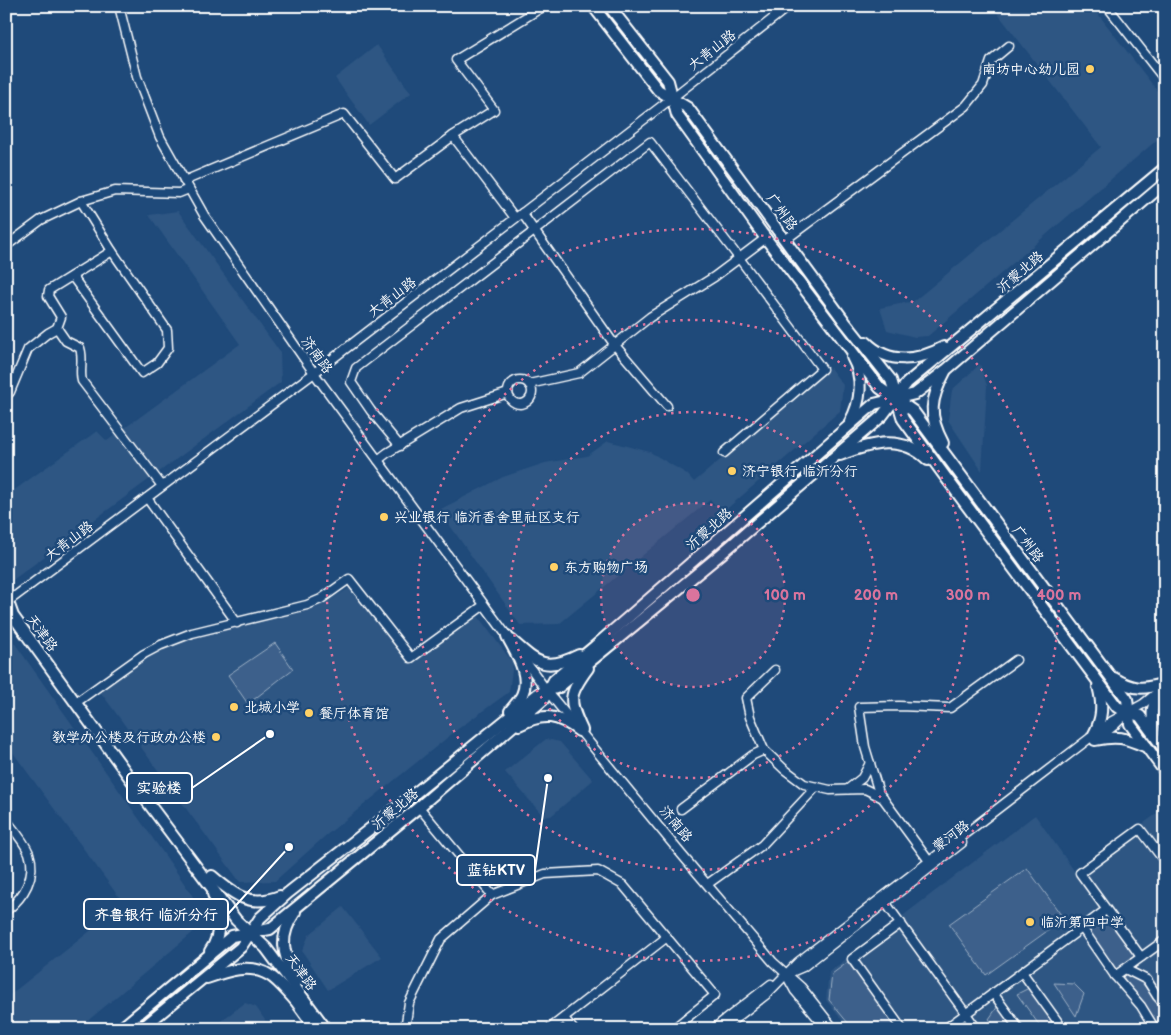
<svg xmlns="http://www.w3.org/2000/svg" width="1171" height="1035" viewBox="0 0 1171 1035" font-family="'Balsamiq Sans','LXGW WenKai TC',sans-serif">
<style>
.built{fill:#2e5683}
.green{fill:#3c618b;stroke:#9eb0c5}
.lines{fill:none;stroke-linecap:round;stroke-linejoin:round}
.minor-casing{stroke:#fff;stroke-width:11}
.major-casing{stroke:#fff;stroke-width:14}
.minor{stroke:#1f4a7a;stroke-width:8}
.major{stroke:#1f4a7a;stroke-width:10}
.ring{fill:none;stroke:#da749d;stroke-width:2.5;stroke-dasharray:2.5 5}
.poi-dot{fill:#ffd166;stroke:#1f4a7a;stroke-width:2}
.labels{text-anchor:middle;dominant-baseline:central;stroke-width:5;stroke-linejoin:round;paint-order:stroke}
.street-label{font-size:14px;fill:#fff;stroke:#1f4a7a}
.poi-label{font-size:14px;fill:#fff;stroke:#1f4a7a;text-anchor:start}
.centre{fill:#da749d;stroke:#1f4a7a;stroke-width:2.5}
.ring-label{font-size:15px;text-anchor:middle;font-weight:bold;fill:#da749d;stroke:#1f4a7a;stroke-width:5;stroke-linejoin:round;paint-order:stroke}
.leader{fill:none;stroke:#fff;stroke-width:2}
.callout-dot{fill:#fff;stroke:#1f4a7a;stroke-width:2}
.callout{fill:#1f4a7a;stroke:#fff;stroke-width:2}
.callout-label{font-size:15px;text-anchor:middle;font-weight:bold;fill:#fff}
</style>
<rect width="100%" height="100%" fill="#1f4a7a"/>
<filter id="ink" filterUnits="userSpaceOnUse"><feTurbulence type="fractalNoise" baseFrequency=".02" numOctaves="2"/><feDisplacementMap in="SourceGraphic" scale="10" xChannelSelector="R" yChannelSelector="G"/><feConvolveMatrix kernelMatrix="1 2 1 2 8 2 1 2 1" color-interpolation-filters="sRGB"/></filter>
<g filter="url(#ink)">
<!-- built -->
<g class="built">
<path d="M992 6H1092L1165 101V133L928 336 915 337 887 330 880 308 914 301 1101 147Z"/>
<path d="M377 45 411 93 369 125 335 78Z"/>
<path d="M178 211 280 352 281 382 6 585V496L97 431 107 441 240 344 149 215Z"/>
<path d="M980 364 987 386 982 471 948 420 952 390Z"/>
<path d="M830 368 843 385 840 411 722 513 710 500 559 624 520 625 439 510 503 477 545 463 587 456 608 441 650 452 687 474 694 482Z"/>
<path d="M351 587 410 662 477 615 513 663 509 692 458 729 324 837 275 881 240 882 99 690 142 659 184 639 318 607Z"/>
<path d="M6 635 11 638 171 864 202 910 197 929 78 1029H6V998L124 904 6 743Z"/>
<path d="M546 739 560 742 593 780 551 816 544 817 505 772Z"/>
<path d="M1165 808V1029H849L826 1000 829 972 1035 815 1075 872Z"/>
<path d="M343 907 382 957 328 990 302 951 309 935Z"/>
<path d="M245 1003 256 1007 271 1029H210Z"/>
</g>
<!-- green -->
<g class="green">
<path d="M275 643 293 669 248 704 228 675Z"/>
<path d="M1027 868 1064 919 986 975 949 924Z"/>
<path d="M1105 917H1108L1135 955V958L1120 969H1116L1090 933V928Z"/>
<path d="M848 962 898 1029H853L829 1000 832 974Z"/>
<path d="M1126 972 1140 980 1165 1014V1029H1160L1136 993 1125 981 1123 975Z"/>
<path d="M1054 983 1074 984 1084 994 1076 1016Z"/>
<path d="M1029 988 1059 1029H1042L1017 994Z"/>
<path d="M998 1006 1015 1029H997L989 1019Z"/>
</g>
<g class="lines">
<!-- minor casing -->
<g class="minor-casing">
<g id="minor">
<path d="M119 6 137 77 160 137 204 215 314 373 510 640"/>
<path d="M1107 6 1165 80"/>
<path d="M453 136 515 218"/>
<path d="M184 181 344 114 395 179 453 136 494 110 456 60 544 6"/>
<path d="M522 213 614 344 667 406"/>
<path d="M785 240 966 106 983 85 991 61 1009 46"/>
<path d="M6 246 41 220 81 201 115 191 179 193 189 189"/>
<path d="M72 276 142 373 157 363 168 348 167 330 112 251 81 201"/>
<path d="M57 328 66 341 80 348C84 360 79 370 82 381L162 486"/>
<circle cx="520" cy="392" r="12"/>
<path d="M529 384 579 373 650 317 714 277 766 238"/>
<path d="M6 396 10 392 28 349 48 333 57 328 61 317 48 296 49 290 112 251"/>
<path d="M400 446 371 411 351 382 356 368 650 142 739 258 822 369 724 453"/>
<path d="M378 460 387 453 461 408 508 393"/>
<path d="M147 498 237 623"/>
<path d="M6 603 314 373 672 98 789 6"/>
<path d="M521 655 547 691 682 855 773 962 801 987 834 1029"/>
<path d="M775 670 746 698 750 717 764 750 784 769 804 784 830 790 865 789 883 798"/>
<path d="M81 699 144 654 161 645 192 633 307 605 321 599 349 579 411 658 484 605"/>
<path d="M1098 739 1115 725 1123 717"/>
<path d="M848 789 862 778 870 763"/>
<path d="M419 807 492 895"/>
<path d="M681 809 753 755 764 750"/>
<path d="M6 820C14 830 24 841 29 853 37 876 24 897 6 911"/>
<path d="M929 861 879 793 865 747 859 707 899 706 950 708 1016 660"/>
<path d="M709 883 762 845 816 787"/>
<path d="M885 902 977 1029"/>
<path d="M901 923 852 959 902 1029"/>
<path d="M1082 928 1115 976 1141 1006 1155 1029"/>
<path d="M1141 957 1080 873 1140 829 1165 862"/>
<path d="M1125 969 1147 980 1157 996 1165 1005"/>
<path d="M1022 972 1063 1029"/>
<path d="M789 973 803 967 962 843"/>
<path d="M1115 976 1165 940"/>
<path d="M789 980 795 991 827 1029"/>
<path d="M993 993 1019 1029"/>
<path d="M564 1018 573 1029"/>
<path d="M405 1029 409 1003 441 939 492 895 545 874 598 871 623 885 715 995 673 1029"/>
<path d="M549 1029 667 937"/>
<path d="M713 1029 771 984"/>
<path d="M722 1029 767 994 798 962 1112 721 1143 704 1159 691"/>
<path d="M945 1029 1106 910"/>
</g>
</g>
<!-- major casing -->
<g class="major-casing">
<g id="major">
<path d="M593 6 658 90 688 108 845 322 891 380 903 419 944 475 1117 707 1140 716 1165 750"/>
<path d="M609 6 668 81 677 115 761 232 880 388 913 411 1127 699 1130 724 1165 772"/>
<path d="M866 342C889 365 918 361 944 347"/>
<path d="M850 422C861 402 864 378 852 357"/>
<path d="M943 443C928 415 930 400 945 372"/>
<path d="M840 455C871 443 902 434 928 460"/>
<path d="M8 602 13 616 143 796 236 920 266 948 326 1029"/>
<path d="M507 636C516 654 531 675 522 695 519 701 514 706 510 711"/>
<path d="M511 640C537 663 545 672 579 655"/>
<path d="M1114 678C1134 690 1143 690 1165 683"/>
<path d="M519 725C544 712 558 715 579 731"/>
<path d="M582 730C568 700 568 695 588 668"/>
<path d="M1155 733C1151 714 1150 703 1165 689"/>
<path d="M1093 736C1103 718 1103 705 1098 686"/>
<path d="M1095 740C1119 735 1125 738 1147 747"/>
<path d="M212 876C234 895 250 908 280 896"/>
<path d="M295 912C276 940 285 955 296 983"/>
<path d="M210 951C222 936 220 910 213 894"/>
<path d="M207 978C227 971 250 963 269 975 279 981 287 992 295 1000"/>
<path d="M292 996 316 1029"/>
<path d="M120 1029 232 936 270 929 419 807 543 700 554 680 594 647 874 404 915 394 946 370 1165 183"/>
<path d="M141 1029 241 947 260 918 288 893 403 803 538 694 559 687 721 554 882 416 907 383 1165 168"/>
</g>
</g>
<!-- minor -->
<use href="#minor" class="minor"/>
<!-- major -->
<use href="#major" class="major"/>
</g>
</g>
<!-- distance rings -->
<circle cx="693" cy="595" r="92" fill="#da749d" fill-opacity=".12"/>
<g class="ring">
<circle cx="693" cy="595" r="92"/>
<circle cx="693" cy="595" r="183"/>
<circle cx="693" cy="595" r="275"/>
<circle cx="693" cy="595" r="366"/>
</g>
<!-- markers -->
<g class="poi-dot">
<circle cx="1090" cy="69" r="5"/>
<circle cx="732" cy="471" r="5"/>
<circle cx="384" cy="517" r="5"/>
<circle cx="554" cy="567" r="5"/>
<circle cx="234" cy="707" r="5"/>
<circle cx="309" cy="713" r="5"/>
<circle cx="216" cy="737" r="5"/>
<circle cx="1030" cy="922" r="5"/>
</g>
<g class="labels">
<!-- street labels -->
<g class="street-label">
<text transform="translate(712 50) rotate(-38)">大青山路</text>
<text transform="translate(782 212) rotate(54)">广州路</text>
<text transform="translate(1020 272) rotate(-40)">沂蒙北路</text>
<text transform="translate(392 297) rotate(-37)">大青山路</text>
<text transform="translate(317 355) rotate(54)">济南路</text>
<text transform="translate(709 529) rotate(-41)">沂蒙北路</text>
<text transform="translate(69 541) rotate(-37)">大青山路</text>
<text transform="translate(1028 544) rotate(53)">广州路</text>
<text transform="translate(42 633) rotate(54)">天津路</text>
<text transform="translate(395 809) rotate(-40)">沂蒙北路</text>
<text transform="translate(676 824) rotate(50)">济南路</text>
<text transform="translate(951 836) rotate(-37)">蒙河路</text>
<text transform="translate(301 972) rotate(54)">天津路</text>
</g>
<!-- poi labels -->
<g class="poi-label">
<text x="1080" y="69" text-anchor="end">南坊中心幼儿园</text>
<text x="742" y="471">济宁银行 临沂分行</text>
<text x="394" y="517">兴业银行 临沂香舍里社区支行</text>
<text x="564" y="567">东方购物广场</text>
<text x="244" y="707">北城小学</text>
<text x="319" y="713">餐厅体育馆</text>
<text x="206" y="737" text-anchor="end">教学办公楼及行政办公楼</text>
<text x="1040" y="922">临沂第四中学</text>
</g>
</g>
<circle cx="693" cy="595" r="8" class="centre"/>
<g class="ring-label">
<text x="785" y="600">100 m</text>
<text x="876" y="600">200 m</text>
<text x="968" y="600">300 m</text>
<text x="1059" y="600">400 m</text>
</g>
<!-- callouts -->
<path class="leader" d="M270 734L192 788M548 778L535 870M289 847L228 914"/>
<g class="callout-dot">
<circle cx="270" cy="734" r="5"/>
<circle cx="548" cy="778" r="5"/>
<circle cx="289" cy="847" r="5"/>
</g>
<g class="callout">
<rect x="127" y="773" width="65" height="30" rx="5"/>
<rect x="457" y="855" width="78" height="30" rx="5"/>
<rect x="84" y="899" width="144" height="30" rx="5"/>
</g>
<g class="callout-label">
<text x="159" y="793">实验楼</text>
<text x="496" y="875">蓝钻KTV</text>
<text x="156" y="920">齐鲁银行 临沂分行</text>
</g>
<!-- margin -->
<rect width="1171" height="1035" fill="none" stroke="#1f4a7a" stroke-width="25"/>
<rect x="12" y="12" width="1146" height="1010" fill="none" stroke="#fff" stroke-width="2" filter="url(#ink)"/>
</svg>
